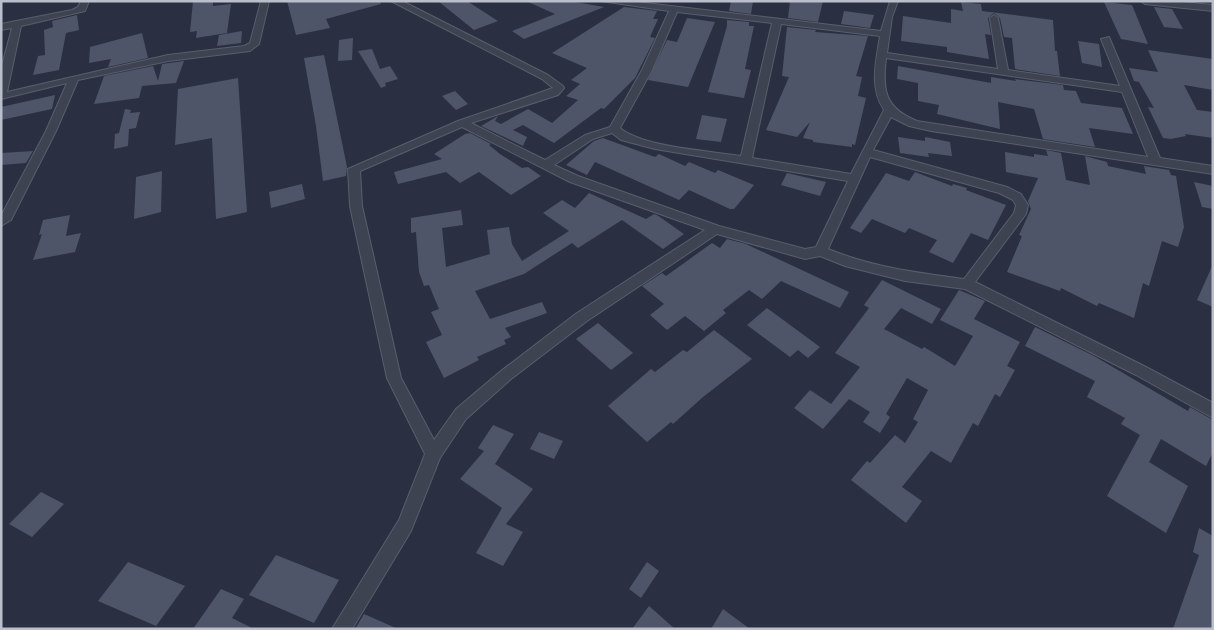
<svg xmlns="http://www.w3.org/2000/svg" width="1214" height="630" viewBox="0 0 1214 630" font-family="Manrope,sans-serif">
<style>
.building{fill:#4e5568}
.lines{fill:none;stroke-linecap:round;stroke-linejoin:round}
.minor-casing{stroke:#595e6c;stroke-width:2}
.minor{fill:#3e4351;fill-rule:evenodd}
</style>
<rect width="100%" height="100%" fill="#2a3042"/>
<!-- building -->
<g class="building">
<path d="M193 1H213V6L231 4 227 33 196 38 197 31 190 32Z"/>
<path d="M287 1H380L381 4 326 19 330 28 296 35Z"/>
<path d="M438 1H467L498 21 474 30Z"/>
<path d="M526 1H570L604 7 524 39 512 31 555 14Z"/>
<path d="M731 1H753L751 14 729 11Z"/>
<path d="M790 1H823L818 22 788 18Z"/>
<path d="M961 2 981 4 982 11 1053 20 1055 51H1057L1060 76 1015 69 1012 38 1004 37 1000 18 994 13 988 18 991 35 985 34 989 59 947 52V47L901 41 903 16 951 23V9L963 11Z"/>
<path d="M1104 2 1132 5 1148 44 1121 39Z"/>
<path d="M624 7 657 11 653 19H658L650 37 655 38 635 78 604 109 601 108 554 143 523 125 513 130 527 137 523 146 481 126 498 116 495 121 501 124 528 109 552 123 578 100 566 96 580 84 571 80 587 68 552 53Z"/>
<path d="M1154 7 1172 9 1183 29 1164 27Z"/>
<path d="M844 11 874 15 870 28 841 24Z"/>
<path d="M77 15 79 30 66 33 59 70 33 75 38 56 45 55 44 30 53 27 52 21Z"/>
<path d="M687 18 715 22 688 87 648 80 667 40 677 42Z"/>
<path d="M727 20 749 22V26H754L745 69 751 70 744 98 708 92 727 26Z"/>
<path d="M787 27 816 30 815 32 868 36 856 76 862 77 858 96 866 98 855 145 852 144V147L813 142V140L803 138 810 122 797 137 766 130 789 77 782 76Z"/>
<path d="M242 31 241 43 217 46 219 35Z"/>
<path d="M142 33 148 58 108 67 111 59 89 63 90 47Z"/>
<path d="M353 38 352 60 338 61 339 40Z"/>
<path d="M1078 41 1099 44 1102 67 1082 63Z"/>
<path d="M372 49 380 69 390 66 398 79 385 83 386 86 381 88 358 51Z"/>
<path d="M1148 50 1213 59V90L1184 85 1197 110 1213 112V138L1185 134 1186 136 1171 139 1163 138 1148 107 1154 108 1139 82 1134 81 1129 68 1158 72Z"/>
<path d="M324 55 347 167 346 176 323 181 316 126 304 58Z"/>
<path d="M184 61 176 83 142 86 139 98 94 104 104 76 153 66 158 81 162 64Z"/>
<path d="M898 66 991 83V77L1016 81 1015 79 1063 85 1064 90 1076 91 1081 103 1122 108 1133 134 1089 128 1095 147 1043 139 1034 109 998 102 1000 129 937 114 939 105 918 101V83L897 79Z"/>
<path d="M238 78 247 212 216 219 212 138 175 145 178 89Z"/>
<path d="M455 91 468 104 456 110 442 96Z"/>
<path d="M55 95 52 109 1 120V107Z"/>
<path d="M125 109 131 110 130 113 140 112 136 128 129 129 128 146 114 149 115 134 119 133Z"/>
<path d="M702 115 727 119 721 142 696 139Z"/>
<path d="M470 133 491 144 489 145 500 154 522 168 528 167 541 176 511 195 479 172 460 183 446 172 398 184 394 172 442 159 434 154 465 134Z"/>
<path d="M898 137 925 141V137L950 142 952 156 928 153 929 157 900 153Z"/>
<path d="M603 138 655 157 659 154 685 166 689 162 715 173 718 170 754 185 734 209H730L689 190 679 200 595 162 587 175 566 165 594 141Z"/>
<path d="M1046 150 1061 153 1066 180 1090 185 1085 156 1107 162 1108 166 1146 174 1144 166 1169 170 1171 175 1176 176 1184 227 1178 247 1162 241 1149 286 1143 283 1134 318 1099 303 1097 306 1061 288 1060 291 1007 272 1022 236 1019 235 1031 209 1028 201 1038 178 1006 172 1005 152 1034 157V154L1048 156Z"/>
<path d="M33 151 26 163 1 165V153Z"/>
<path d="M162 171 161 212 134 219 136 177Z"/>
<path d="M915 172 952 186 953 184 967 188 966 190 1006 205 988 240 971 233 953 263 929 252 937 240 909 228 905 233 872 219 861 233 850 228 886 173 909 181Z"/>
<path d="M787 173 826 182 820 196 781 185Z"/>
<path d="M1194 182 1213 186V209L1202 207Z"/>
<path d="M302 184 305 199 271 208 269 192Z"/>
<path d="M589 193 646 219 654 214 657 215 684 234 663 249 622 220 578 248 572 243 524 274 475 291 490 319 542 302 547 313 505 328 511 337 504 340 506 344 477 357 479 360 444 378 426 342 442 335 431 312 439 309 429 285 424 286 419 272 416 232 411 233V218L461 210 463 225 442 228 446 267 490 254 487 230 509 227 512 244 522 261 569 231 543 213 562 200 575 208Z"/>
<path d="M70 215 66 236 81 233 75 252 33 260 42 234 39 235 43 220Z"/>
<path d="M727 239 746 244 849 292 840 308 781 281 762 299 749 290 723 310 726 313 704 331 685 316 667 330 650 315 664 304 642 286 662 273 666 276 712 243 720 248Z"/>
<path d="M1213 264V307L1197 300Z"/>
<path d="M882 280 941 309 932 324 901 308 884 329 922 349 924 347 955 366 973 336 940 320 959 290 985 301 974 319 1020 342 1007 366 1015 370 1000 397 995 394 978 426 973 423 951 463 931 451 902 487 922 501 906 523 851 480 867 461 870 463 895 435 905 443 918 422 913 419 928 390 907 378 886 414 890 417 880 433 863 422 870 412 849 399 823 429 794 408 810 390 831 404 860 367 835 353 869 308 864 305Z"/>
<path d="M767 308 820 347 808 358 798 350 790 357 747 325Z"/>
<path d="M598 323 633 353 611 370 576 339Z"/>
<path d="M1035 327 1094 356 1188 411 1190 407 1213 420V452L1206 466 1161 439 1149 462 1188 486 1166 533 1107 496 1140 435 1121 424 1125 418 1087 397 1095 381 1025 346Z"/>
<path d="M714 330 752 359 703 397 673 424 671 422 647 442 608 406 651 369 655 372 683 350 687 352Z"/>
<path d="M493 425 514 434 495 464 533 489 506 524 523 532 503 566 476 553 502 508 460 479 484 451 478 448Z"/>
<path d="M539 432 563 441 554 459 530 449Z"/>
<path d="M41 492 64 504 32 537 9 524Z"/>
<path d="M1199 528 1213 536V629H1173L1199 555 1193 552Z"/>
<path d="M276 555 339 580 314 623 249 595Z"/>
<path d="M128 562 185 586 156 626 98 601Z"/>
<path d="M647 562 659 571 641 598 629 589Z"/>
<path d="M221 589 244 599 232 618 254 629H193Z"/>
<path d="M649 606 675 629H632Z"/>
<path d="M723 609 750 629H711Z"/>
<path d="M364 614 398 629H355Z"/>
</g>
<g class="lines">
<!-- minor casing -->
<g class="minor-casing">
<g id="minor">
<path d="M81 1H89L85 11 21 26 7 92 168 55 244 46 250 43 261 1H269L259 44 250 51 168 61 78 80 56 131 11 220 1 226V216L46 131 67 83 1 99V69L12 28 1 30V24L72 10 78 7Z"/>
<path d="M391 1H402L548 75 563 86 564 88 558 95 471 123 545 160 585 135 610 127 642 70 669 11 601 1H629L881 31 890 1H898L892 17 887 53 998 69 990 18 994 15 998 18 1008 70 1120 86 1101 39 1109 37 1160 158 1213 166V174L931 131 909 126 891 117 873 150 1007 187 1021 194 1028 205 1026 214 975 282 1146 367 1213 403V418L1136 375 965 289 905 281 845 266 820 256 805 259 717 234 587 321 511 379 466 419 440 458 411 531 352 629H332L399 520 425 454 387 378 350 206 348 169 458 121 553 88 542 79ZM677 12 772 23 741 156C709 151 643 147 620 128L652 70ZM781 24 880 36C876 61 869 88 884 110L851 174 752 158ZM886 58 1122 92 1148 157 917 121C885 108 882 91 886 58ZM462 127 570 182 705 230 577 313 501 371 456 409 434 440 401 378 362 206 360 171ZM612 133 621 140 655 149 848 181 816 247 805 249 719 226 578 176 554 165 593 139ZM870 157 999 193 1013 200 1016 205 1014 213 964 279C918 273 872 267 828 249Z"/>
<path d="M1141 1H1172L1213 5V11L1145 4Z"/>
</g>
</g>
<!-- minor -->
<use href="#minor" class="minor"/>
</g>
<!-- border -->
<rect width="1214" height="630" fill="none" stroke="#bbbfcb" stroke-width="5"/>
</svg>
